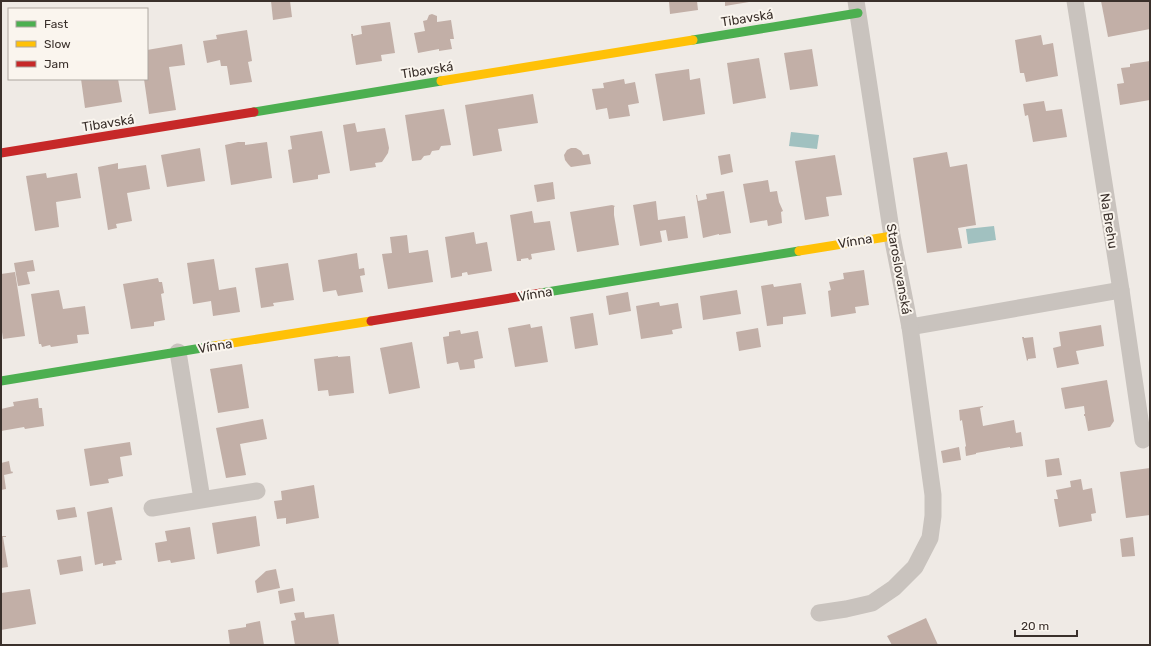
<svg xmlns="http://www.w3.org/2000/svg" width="1151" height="646" viewBox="0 0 1151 646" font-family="Rubik,sans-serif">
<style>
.water{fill:#a1c1c0}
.building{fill:#c2afa7}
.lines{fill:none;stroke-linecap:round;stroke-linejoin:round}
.street{stroke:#c9c3be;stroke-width:17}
.fast{stroke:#4caf50;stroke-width:9}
.slow{stroke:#ffc107;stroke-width:9}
.jam{stroke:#c62828;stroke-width:9}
.labels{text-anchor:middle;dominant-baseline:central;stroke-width:4;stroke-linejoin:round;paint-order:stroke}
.street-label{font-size:13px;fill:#3a302b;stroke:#faf5ee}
</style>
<rect width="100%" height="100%" fill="#efeae5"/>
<!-- water -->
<g class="water">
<path d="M791 132 819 135 817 149 789 146Z"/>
<path d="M994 226 996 240 968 244 966 229Z"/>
</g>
<!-- building -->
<g class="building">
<path d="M271 1H290L292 17 273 20Z"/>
<path d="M669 1H697L698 10 670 14Z"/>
<path d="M725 1H749V2L725 6Z"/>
<path d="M1101 1H1150V29L1108 37Z"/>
<path d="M432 14 437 16V22L451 20 454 39H450L452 49 439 51V49L418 53 414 33 425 31 423 21 427 20 429 15Z"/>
<path d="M390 22 395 53 381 55 382 61 356 65 351 34H353V36L362 34 361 26Z"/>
<path d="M247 30 252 61 248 62 252 82 230 85 227 66H221L220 60 207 63 203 41 217 39 216 35Z"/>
<path d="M1041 35 1043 45 1053 43 1058 76 1026 82 1024 73H1020L1015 40Z"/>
<path d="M182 44 185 65 169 67 176 110 149 114 144 79H147V50Z"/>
<path d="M812 49 818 86 790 90 784 53Z"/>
<path d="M759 58 766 98 733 104 727 63Z"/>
<path d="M1150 61V100L1120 105 1117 84 1124 83 1121 68 1130 67V64Z"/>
<path d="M689 69 690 80 700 78 705 114 663 121 655 74Z"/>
<path d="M81 79H97V80L118 79 122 102 85 108Z"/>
<path d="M624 79 625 84 635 82 639 103 628 105 630 116 609 119 607 108 596 110 592 89 604 88 603 83Z"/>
<path d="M533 94 538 123 498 129 502 151 473 156 465 105Z"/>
<path d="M1044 101 1046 111 1062 109 1067 137 1033 142 1028 115 1025 116 1023 104Z"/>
<path d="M444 109 451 145 441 146 439 150 432 151 430 155 424 156 421 160 412 161 405 115Z"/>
<path d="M355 123 357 132 385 128 389 148 388 153 382 162 375 163 376 167 350 171 343 125Z"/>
<path d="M322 131 330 173 318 175V179L293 183 288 150 292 149 290 136Z"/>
<path d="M238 142H245V145L267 142 272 178 231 185 225 145Z"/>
<path d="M200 148 205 181 167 187 161 155Z"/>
<path d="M571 148H576L581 151 583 155 589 154 591 164 571 167 568 164 565 160 564 155 567 150Z"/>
<path d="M947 152 950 167 967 164 976 225 958 228 962 248 927 253 913 158Z"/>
<path d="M730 154 733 172 721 175 718 156Z"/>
<path d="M835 155 842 195 826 197 829 216 805 220 795 161Z"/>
<path d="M118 163V169L146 165 150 189 127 193 132 221 116 224 117 228 108 230 98 167Z"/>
<path d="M46 173 47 178 77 173 81 198 56 202 59 227 35 231 26 176Z"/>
<path d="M768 180 770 192 777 191 779 202 783 211 781 212 782 223 768 226 767 220 750 223 743 184Z"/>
<path d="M553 182 555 199 537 202 534 185Z"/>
<path d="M724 191 731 233 719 235V234L703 238 696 195H697L698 201 707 199 706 194Z"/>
<path d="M656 201 658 220 685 216 688 238 668 241 666 230 660 231 662 242 640 246 633 205Z"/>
<path d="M612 205 615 206 614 207V215L619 245 577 252 570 212Z"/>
<path d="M532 211 534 223 550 221 555 250 531 254 532 259 529 260 528 258 521 259V261H517L510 215Z"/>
<path d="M474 232 476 244 487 242 492 271 468 275 467 272 462 273V276L451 278 445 237Z"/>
<path d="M407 235 409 253 428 250 433 282 388 289 382 254 392 253 390 237Z"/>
<path d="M357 253 359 269 364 268 365 275 360 276 363 292 338 296 336 290 323 292 318 260Z"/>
<path d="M214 259 219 290 236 287 240 312 213 316 211 301 193 304 187 263Z"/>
<path d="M33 260 35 271 27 272 30 284 18 286 14 263Z"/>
<path d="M288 263 294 300 273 303 274 306 261 308 255 268Z"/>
<path d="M864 270 869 305 855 307 856 313 831 317 828 291 831 290 829 282 844 279 843 273Z"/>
<path d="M15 272 25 336 3 339 1 325V274Z"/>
<path d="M158 278 159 282H162L164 293 161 294 165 320 154 322V326L131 329 123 284Z"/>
<path d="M801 283 806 314 783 317V324L767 326 761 286 773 284 774 287Z"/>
<path d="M59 290 63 309 85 306 89 334 77 335 78 343 51 347 50 345 42 347 41 344H39L31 294Z"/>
<path d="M737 290 741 314 703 320 700 296Z"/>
<path d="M628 292 631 311 609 315 606 296Z"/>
<path d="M659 302 660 306 678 303 682 328 672 330 673 334 641 339 636 306Z"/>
<path d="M593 313 598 345 575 349 570 317Z"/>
<path d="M530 324 531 328 542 326 548 362 515 367 508 328Z"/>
<path d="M1101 325 1104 346 1076 351 1079 364 1057 368 1053 348 1061 346 1059 332Z"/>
<path d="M758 328 761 347 739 351 736 332Z"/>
<path d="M460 330 461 334 478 331 483 358 474 360 475 368 460 370 458 362 447 364 443 337 449 336V332Z"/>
<path d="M1022 337H1024V338L1033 337 1036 358 1028 359V360L1027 361Z"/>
<path d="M412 342 420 388 389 394 380 348Z"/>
<path d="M338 356V357L350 356 354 393 329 396 328 390 318 391 314 359Z"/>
<path d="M242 364 249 408 218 413 210 369Z"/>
<path d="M1107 380 1114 421 1110 427 1088 431 1085 416H1084V414H1085L1084 406 1065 409 1061 388Z"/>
<path d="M38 398 39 408H42L44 426 25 429 24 427 1 431V409L14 406 13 402Z"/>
<path d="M983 406V407L980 408 983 426 1014 420 1016 433 1021 432 1023 446 1010 448V447L976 453V454L966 456 965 447 966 446 962 420 960 421 959 410Z"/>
<path d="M263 419 267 439 240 444 246 475 226 478 216 428Z"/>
<path d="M130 442 132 455 120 457 123 476 108 479 109 483 90 486 84 449Z"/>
<path d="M959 447 961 460 943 463 941 451Z"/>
<path d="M1059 458 1062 475 1047 477 1045 460Z"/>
<path d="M9 461 11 472 12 471 13 473 4 475 6 489 1 490V463Z"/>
<path d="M1150 468V515L1126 518 1120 472Z"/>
<path d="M1081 479 1083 490 1092 488 1096 513 1091 514 1092 521 1059 527 1054 499H1058L1056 490 1071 487 1070 481Z"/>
<path d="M314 485 319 518 286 524V518L277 519 274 501 282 500 281 491Z"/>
<path d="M75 507 77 517 58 520 56 510Z"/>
<path d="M112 507 122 560 115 561 116 564 103 566V563L95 565 87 512Z"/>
<path d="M256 516 260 546 217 554 212 523Z"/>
<path d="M190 527 195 559 171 563 170 560 158 562 155 543 167 541 165 531Z"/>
<path d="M1 536H6V537H3L8 567 1 568Z"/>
<path d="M1133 537 1135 556 1122 557 1120 539Z"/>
<path d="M81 556 83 571 60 575 57 560Z"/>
<path d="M276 569 280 588 257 593 255 581 266 571Z"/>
<path d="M293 588 295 601 280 604 278 591Z"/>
<path d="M30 589 36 624 1 630V593Z"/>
<path d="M304 612 305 618 334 614 339 645H295L291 621 296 620 294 613Z"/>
<path d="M926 618 938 645H892L887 636Z"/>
<path d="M260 621 264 645H230L228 630 246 627V624Z"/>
</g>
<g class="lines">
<!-- street -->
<g class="street">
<path d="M856 1 892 236 910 327 1121 290"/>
<path d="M1075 1 1121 290 1143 440"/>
<path d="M178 352 202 499"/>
<path d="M152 508 257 491"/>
<path d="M819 613 846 609 872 603 894 588 915 567 930 538 933 516V495L910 327"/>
</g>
<!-- fast -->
<g class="fast">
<path d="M693 40 858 13"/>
<path d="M254 112 441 81"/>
<path d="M541 293 799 251"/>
<path d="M1 381 214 346"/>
</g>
<!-- slow -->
<g class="slow">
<path d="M441 81 693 40"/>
<path d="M799 251 892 236"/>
<path d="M214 346 371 321"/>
</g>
<!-- jam -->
<g class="jam">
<path d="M1 153 254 112"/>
<path d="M371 321 541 293"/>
</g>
</g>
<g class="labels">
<!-- street labels -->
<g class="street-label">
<text transform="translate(747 18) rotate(-9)">Tibavská</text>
<text transform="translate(427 70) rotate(-9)">Tibavská</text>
<text transform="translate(108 123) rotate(-9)">Tibavská</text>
<text transform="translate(1109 221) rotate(81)">Na Brehu</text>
<text transform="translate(855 241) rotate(-9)">Vínna</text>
<text transform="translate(899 269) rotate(80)">Staroslovanská</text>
<text transform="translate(535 294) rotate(-9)">Vínna</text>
<text transform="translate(215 346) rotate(-9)">Vínna</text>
</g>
</g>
<!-- border -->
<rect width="1151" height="646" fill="none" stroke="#3a302b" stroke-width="4"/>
<!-- legend -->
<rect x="8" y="8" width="140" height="72" fill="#faf5ee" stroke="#ada6a0"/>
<rect x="16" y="21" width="20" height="6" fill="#4caf50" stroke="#ada6a0"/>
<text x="44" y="28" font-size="12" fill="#3a302b">Fast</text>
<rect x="16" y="41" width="20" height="6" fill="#ffc107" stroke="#ada6a0"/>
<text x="44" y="48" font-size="12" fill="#3a302b">Slow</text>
<rect x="16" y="61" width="20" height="6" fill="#c62828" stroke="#ada6a0"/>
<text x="44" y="68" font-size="12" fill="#3a302b">Jam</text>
<!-- scale -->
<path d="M1015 630v6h62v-6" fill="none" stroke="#3a302b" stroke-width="2"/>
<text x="1021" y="630" font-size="12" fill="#3a302b" stroke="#faf5ee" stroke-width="3" paint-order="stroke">20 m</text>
</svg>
